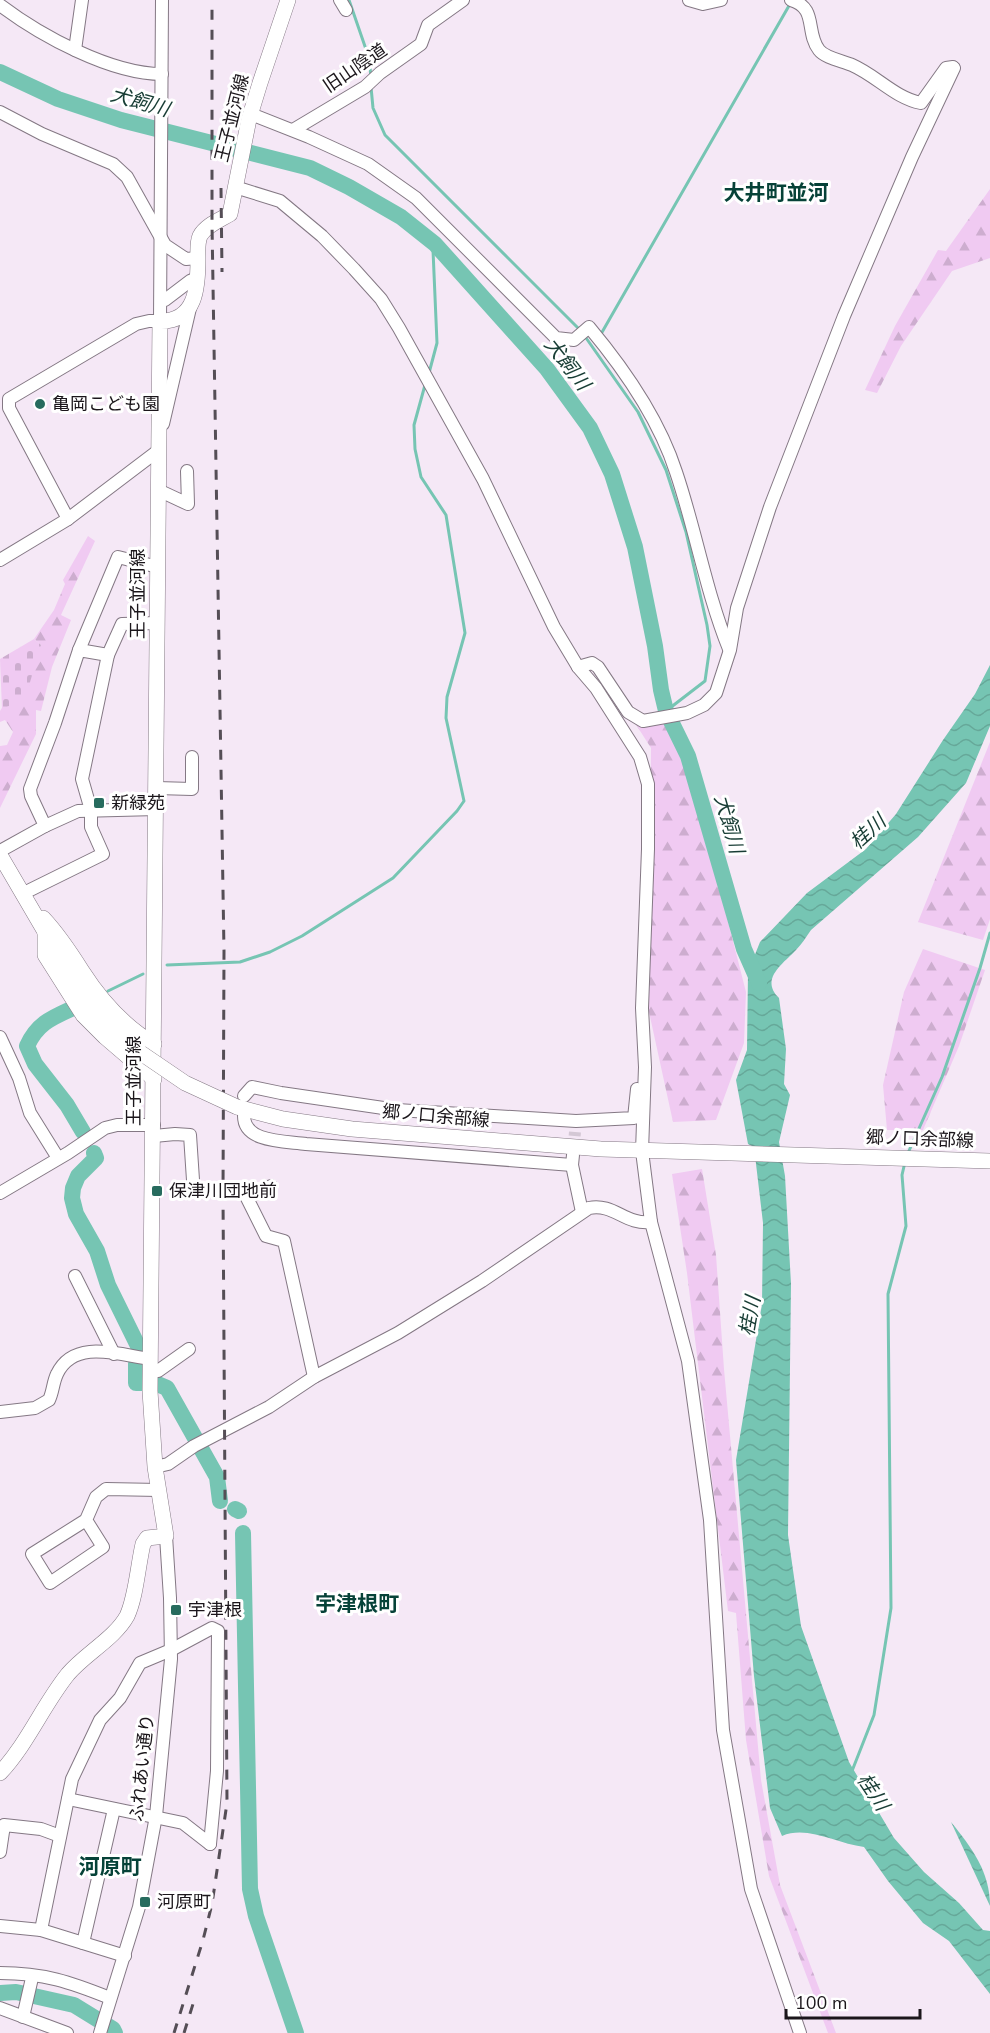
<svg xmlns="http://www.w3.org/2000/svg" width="990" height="2033" viewBox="0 0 990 2033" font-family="'Nunito Sans','Noto Sans JP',sans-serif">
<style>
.forest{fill:url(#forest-firs)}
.cemetery{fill:url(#cemetery-stones)}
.water{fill:url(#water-waves)}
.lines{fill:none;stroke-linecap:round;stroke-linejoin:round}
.stream{stroke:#76c5b3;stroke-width:3}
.river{stroke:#76c5b3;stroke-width:16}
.minor-tunnel{stroke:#d4c8d5;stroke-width:12;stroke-dasharray:12 6;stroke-linecap:butt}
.minor-casing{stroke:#847884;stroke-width:14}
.major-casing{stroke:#847884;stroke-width:16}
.minor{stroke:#fff;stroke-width:12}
.major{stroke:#fff;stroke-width:15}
.rail{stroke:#554e56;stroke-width:3;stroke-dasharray:10 10;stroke-linecap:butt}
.major-bridge-casing{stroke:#847884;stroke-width:16;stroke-linecap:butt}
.major-bridge{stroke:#fff;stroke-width:15}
.poi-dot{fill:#276b5e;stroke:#fff;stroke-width:2}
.labels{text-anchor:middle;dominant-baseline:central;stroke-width:6;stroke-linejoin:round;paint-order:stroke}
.street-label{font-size:18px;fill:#1b161b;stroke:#fff}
.poi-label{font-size:18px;fill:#1b161b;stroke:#fff;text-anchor:start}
.water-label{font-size:20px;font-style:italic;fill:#183d35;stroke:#fff}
.quarter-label{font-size:21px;font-weight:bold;fill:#064238;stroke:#fff}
</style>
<defs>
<pattern id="forest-firs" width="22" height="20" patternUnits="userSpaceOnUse" patternTransform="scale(1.5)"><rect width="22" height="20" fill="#f0caf2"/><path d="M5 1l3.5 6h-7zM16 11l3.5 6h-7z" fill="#cdadcf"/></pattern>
<pattern id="cemetery-stones" width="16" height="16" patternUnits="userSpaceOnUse" patternTransform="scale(1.5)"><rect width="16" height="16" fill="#f0caf2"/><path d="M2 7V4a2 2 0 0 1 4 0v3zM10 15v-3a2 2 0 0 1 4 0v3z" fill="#cdadcf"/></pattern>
<pattern id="water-waves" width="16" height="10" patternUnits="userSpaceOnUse" patternTransform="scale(1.5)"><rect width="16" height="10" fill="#76c5b3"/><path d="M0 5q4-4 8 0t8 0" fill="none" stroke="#66a899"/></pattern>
</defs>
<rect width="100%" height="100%" fill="#f5e8f6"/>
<!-- forest -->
<g class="forest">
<path d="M990 189V258L952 271 901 346 877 393 865 390 895 326 938 250 946 251Z"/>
<path d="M88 536 95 541 61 615 71 620 52 667 41 711 36 710V734L0 808V746L7 745 13 732 5 720 0 722V711L41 645 34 639 54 610 65 584 63 580Z"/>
<path d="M635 723H664L679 745 711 855 746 992 744 1043 716 1120 673 1122 649 1012 651 748Z"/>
<path d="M990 742V919L983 940 918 922Z"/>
<path d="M923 949 985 970 959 1046 923 1130H887L883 1085 904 992Z"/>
<path d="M702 1169 716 1255 724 1369 761 1780 780 1885 836 2033H828L769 1876 746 1740 736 1613 728 1611 687 1273 672 1174Z"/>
</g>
<!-- cemetery -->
<path class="cemetery" d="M34 639 41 645 25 699 2 709 0 659Z"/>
<!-- water -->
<g class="water">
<path d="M990 665V726L966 783 918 837 811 930C806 937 802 944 796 950 784 963 759 979 779 998L786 1049 784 1084 790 1095 779 1142 785 1176 791 1284 788 1535 801 1626 849 1762 894 1838 924 1872 959 1903 983 1930 990 1931V1994L949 1941 923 1923 888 1881 864 1847C837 1844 808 1825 782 1836L770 1808 754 1676 736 1460 762 1304 763 1223 754 1147 748 1144 736 1080 747 1050 748 972 760 942 807 893 866 849 896 814 943 740 975 694Z"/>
<path d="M951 1822C972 1848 990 1872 990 1906Z"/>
</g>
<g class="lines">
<!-- stream -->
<g class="stream">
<path d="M349 0 369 58 371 77"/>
<path d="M371 87 373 108 385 135 580 330"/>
<path d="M601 334 790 4"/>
<path d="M584 335 638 412 666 470 686 532 707 625 710 646 705 681 666 711"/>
<path d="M429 373 437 343 433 250 435 244"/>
<path d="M167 965 240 962 270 952 302 936 393 878 457 811 464 801 446 718 447 697 465 633 446 515 421 477 415 449 414 425 425 385"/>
<path d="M108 991 143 974"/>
<path d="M908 1153 942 1077 980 968 990 933"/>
<path d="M852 1771 874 1715 891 1608 888 1294 906 1226 902 1175 905 1162"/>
</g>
<!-- river -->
<g class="river">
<path d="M0 72 58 99 121 120 310 168 349 187 401 217 435 244 547 369 590 428 612 474 635 547 655 646 661 690 666 711 688 756 744 949 759 983"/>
<path d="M71 1009C51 1018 37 1024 27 1046L35 1064 67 1105 83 1132"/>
<path d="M94 1153 96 1158 78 1176 73 1188 72 1198 76 1214 97 1251 108 1285 139 1348"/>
<path d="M136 1364V1383H155L167 1388 217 1477 220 1501"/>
<path d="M235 1509 239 1511"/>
<path d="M243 1533 250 1889 256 1916 296 2033"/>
<path d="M0 1993 16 1992 74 2005 113 2029 115 2033"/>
</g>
<!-- minor-tunnel -->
<path class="minor-tunnel" d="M573 1154 575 1132"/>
<!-- minor casing -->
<g class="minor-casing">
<g id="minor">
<path d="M340 0 346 10"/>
<path d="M689 0 703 4 721 0"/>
<path d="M791 0C818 8 805 32 819 50 825 58 843 61 852 65 877 76 895 98 921 103L946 68 953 67"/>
<path d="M0 5C41 36 111 74 162 74"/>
<path d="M75 50 82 0"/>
<path d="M0 112 42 134 113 164 127 177 165 245 186 259 198 258"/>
<path d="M251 114 309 137 368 164 416 198 556 338 574 340 589 327C625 370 659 419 676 472 696 531 706 592 729 649"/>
<path d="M293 130 365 87 380 73 421 44 428 25 463 0"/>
<path d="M235 187 280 201 322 236 354 269 381 299 399 328 483 479 554 627 578 667 596 688 640 757 648 784V849L642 1008 645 1067 642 1151 651 1222 688 1361 710 1520 723 1730 751 1889 800 2033"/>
<path d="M165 300 190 281 197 278"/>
<path d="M163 424 191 304"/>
<path d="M158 490 188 504 187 471"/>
<path d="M68 519 9 408V399L136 324 149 321H160L162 0"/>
<path d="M0 560 68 519 159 450"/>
<path d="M79 650 118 557 158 567"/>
<path d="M578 667 592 663 598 667 628 712 643 721 687 713 704 705 716 693 730 650 737 608 770 507 844 316 912 157 954 68"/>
<path d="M157 788 192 789V757"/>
<path d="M45 826 31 796 30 789 55 723 79 650 108 655 122 624 157 623"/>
<path d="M0 851 45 826 78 811 157 809"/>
<path d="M22 894 103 854 91 827V810L82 779 108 655"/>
<path d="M0 1037 19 1078 30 1113 58 1158"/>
<path d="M244 1096 252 1087 281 1093 397 1110 576 1121 634 1118 637 1089"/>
<path d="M244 1116C244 1143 286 1141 306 1144L572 1165"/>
<path d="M154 1136 175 1134 190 1135 193 1180"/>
<path d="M573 1155 572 1165 582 1212"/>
<path d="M271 1186 247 1198 266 1236 284 1241 314 1377"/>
<path d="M0 1193 68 1153 105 1128 117 1125H154"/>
<path d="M75 1276 114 1354"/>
<path d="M150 1369 158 1371 189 1349"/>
<path d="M0 1412 35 1408 49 1400C53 1392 53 1382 57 1374 74 1338 120 1355 150 1359"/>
<path d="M155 1467 168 1464 194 1446 269 1407 314 1377 398 1333 482 1281 589 1208C614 1203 625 1225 651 1222"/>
<path d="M86 1520 32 1554 50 1583 103 1547 86 1520 96 1497 106 1489 159 1490"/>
<path d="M68 1799 183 1823 210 1844"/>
<path d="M0 1852 4 1825 41 1829 60 1836"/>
<path d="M0 1926 41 1930"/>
<path d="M83 1943 114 1809"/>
<path d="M125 1956 41 1930 72 1779 100 1720 120 1698 140 1663 171 1650 212 1628 218 1631 217 1771 210 1844"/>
<path d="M0 1973C44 1973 70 1982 110 1998"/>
<path d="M0 2008 67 2033"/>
<path d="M23 2017 32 1978"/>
<path d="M100 2033 139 1907 156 1816 171 1659 170 1598 166 1536"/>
</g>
</g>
<!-- major casing -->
<g class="major-casing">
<g id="major">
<path d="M0 855 79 990 99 1015 141 1053"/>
<path d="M43 918C59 935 70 952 82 971 100 999 125 1027 154 1044"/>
<path d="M45 933V955L83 1015 105 1037 154 1079"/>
<path d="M237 1107 283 1119 352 1129 601 1149 990 1161"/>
<path d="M0 1773C28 1743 43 1705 68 1674 85 1654 115 1638 127 1616 136 1597 138 1565 143 1544L147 1538 166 1536 155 1467 150 1391 160 321C196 322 198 287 198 259 198 251 197 243 200 236 206 225 220 220 230 214L249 119 260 83 288 0"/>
</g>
</g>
<!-- minor -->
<use href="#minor" class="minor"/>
<!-- major -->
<use href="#major" class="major"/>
<!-- rail -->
<g class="rail">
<path d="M221 188 222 272"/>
<path d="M174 2033 203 1940 212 1904 227 1803 223 1195 224 951 212 224V0"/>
<path d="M184 2033 193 2004"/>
</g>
<!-- major-bridge casing -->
<g class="major-bridge-casing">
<path id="major-bridge" d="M141 1053 185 1083 237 1107"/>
</g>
<!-- major-bridge -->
<use href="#major-bridge" class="major-bridge"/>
</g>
<!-- markers -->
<g class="poi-dot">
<circle cx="40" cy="404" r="6"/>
<rect x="93" y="797" width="12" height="12" rx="3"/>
<rect x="151" y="1185" width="12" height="12" rx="3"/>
<rect x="170" y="1604" width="12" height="12" rx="3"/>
<rect x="139" y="1896" width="12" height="12" rx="3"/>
</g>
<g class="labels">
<!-- street labels -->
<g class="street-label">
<text transform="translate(355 68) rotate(-34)">旧山陰道</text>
<text transform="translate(232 118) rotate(-76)">王子並河線</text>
<text transform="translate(138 594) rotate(-90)">王子並河線</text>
<text transform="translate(134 1081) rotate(-90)">王子並河線</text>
<text transform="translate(436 1116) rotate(5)">郷ノ口余部線</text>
<text transform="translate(920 1139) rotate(2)">郷ノ口余部線</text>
<text transform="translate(142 1768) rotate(-84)">ふれあい通り</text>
</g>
<!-- poi labels -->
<g class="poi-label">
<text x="52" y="404">亀岡こども園</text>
<text x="111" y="803">新緑苑</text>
<text x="169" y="1191">保津川団地前</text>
<text x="188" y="1610">宇津根</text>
<text x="157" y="1902">河原町</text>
</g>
<!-- water labels -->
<g class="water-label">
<text transform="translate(140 102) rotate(16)">犬飼川</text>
<text transform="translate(567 364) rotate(52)">犬飼川</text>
<text transform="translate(729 824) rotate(74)">犬飼川</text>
<text transform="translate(868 832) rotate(-42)">桂川</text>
<text transform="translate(750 1316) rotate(-80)">桂川</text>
<text transform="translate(873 1792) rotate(56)">桂川</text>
</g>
<!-- quarter labels -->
<g class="quarter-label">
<text x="776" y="193">大井町並河</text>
<text x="357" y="1604">宇津根町</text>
<text x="110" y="1867">河原町</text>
</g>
</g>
<!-- scale -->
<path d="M786 2009v9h134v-9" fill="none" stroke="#1b161b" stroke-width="3"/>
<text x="795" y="2009" font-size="18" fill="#1b161b" stroke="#ffffff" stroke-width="4.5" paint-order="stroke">100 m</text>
</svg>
